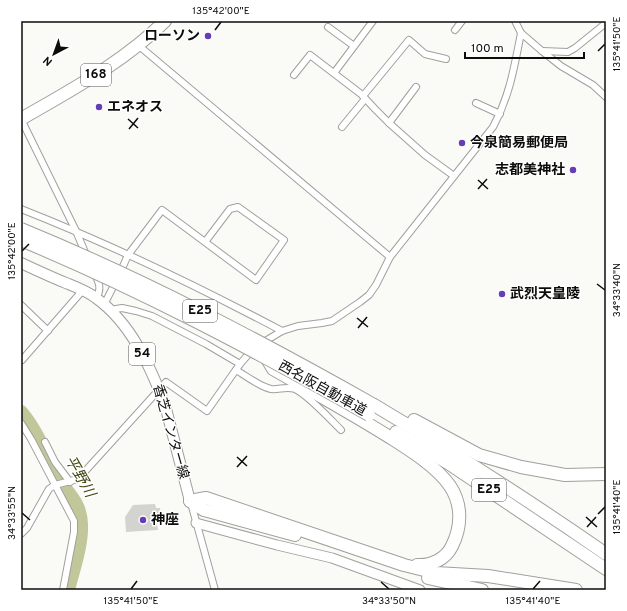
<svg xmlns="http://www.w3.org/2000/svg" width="627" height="611" viewBox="0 0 627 611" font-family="Overpass,'Noto Sans JP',sans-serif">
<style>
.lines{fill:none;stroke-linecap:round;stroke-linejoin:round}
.river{stroke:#c2c799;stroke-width:14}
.building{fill:#d3d4d0}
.street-casing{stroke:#a0a09d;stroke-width:8}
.secondary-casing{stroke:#a0a09d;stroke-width:11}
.primary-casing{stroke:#a0a09d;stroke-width:12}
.highway-casing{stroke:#a0a09d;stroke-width:14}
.street{stroke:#fff;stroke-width:6}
.secondary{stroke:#fff;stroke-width:9}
.primary{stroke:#fff;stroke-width:10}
.highway{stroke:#fff;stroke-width:12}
.highway-bridge-casing{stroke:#a0a09d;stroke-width:14;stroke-linecap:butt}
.highway-bridge{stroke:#fff;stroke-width:12}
.ticks{fill:none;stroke:#0c0c0b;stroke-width:1.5}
.poi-dot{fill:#653db5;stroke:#fff;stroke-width:1.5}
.labels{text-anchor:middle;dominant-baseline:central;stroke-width:3;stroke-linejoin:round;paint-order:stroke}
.shield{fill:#fff;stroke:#555554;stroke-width:1}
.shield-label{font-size:13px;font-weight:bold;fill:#0c0c0b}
.poi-label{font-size:14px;font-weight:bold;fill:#0c0c0b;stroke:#fff;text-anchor:start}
.street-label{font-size:14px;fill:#0c0c0b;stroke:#fff}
.water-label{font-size:15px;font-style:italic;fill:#454914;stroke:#fff}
.neatline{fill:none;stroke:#0c0c0b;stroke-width:1.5}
.ticks-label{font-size:10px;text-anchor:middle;fill:#0c0c0b}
</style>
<rect width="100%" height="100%" fill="#fafbf7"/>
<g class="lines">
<!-- river -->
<path class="river" d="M21 412C38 432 46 456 58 478 68 495 80 501 81 524 82 545 73 570 68 590"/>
</g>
<!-- building -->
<path class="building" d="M155 504 156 508H160L161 523 157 524 158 530 126 532 125 517 133 505Z"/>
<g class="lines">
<!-- street casing -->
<g class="street-casing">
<g id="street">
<path d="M515 21 521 33 542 51 561 66 593 85 606 97"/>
<path d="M328 27 354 46"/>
<path d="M455 30 462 21"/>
<path d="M138 45 390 257"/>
<path d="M542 51 568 52 575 48 606 23"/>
<path d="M334 73 373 21"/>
<path d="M294 75 310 55 361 94 375 109 389 123 425 155 454 176"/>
<path d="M363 96 409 40 425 54 446 59"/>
<path d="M476 103 500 114"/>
<path d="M21 119 76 231 87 257"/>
<path d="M389 123 416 87"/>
<path d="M342 127 365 99"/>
<path d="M21 209C110 244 197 286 282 331"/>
<path d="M120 273 128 255 162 210 256 280 284 240 238 207 230 209 205 242"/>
<path d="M95 274C99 283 102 289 96 298"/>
<path d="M21 305 48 331"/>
<path d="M104 305 116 281"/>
<path d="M110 310 122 308 136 311 152 316 206 344 240 364"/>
<path d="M262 343 282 331 298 326 322 323 332 321 360 302 369 295 376 285 390 257 493 127C510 95 514 68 521 33"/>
<path d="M22 360 83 290"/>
<path d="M236 370C245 375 260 387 271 389 279 390 286 386 295 389 308 395 330 419 341 430"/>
<path d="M21 423 31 439 74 521V532L63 590"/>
<path d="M45 442 55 462 70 482"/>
<path d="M191 503 215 590"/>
<path d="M21 534 27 528 49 489 55 485 78 479 166 382 207 411 240 364 253 349"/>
</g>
</g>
<!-- secondary casing -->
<g class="secondary-casing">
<path id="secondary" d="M196 523 277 545 332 558 420 590"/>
</g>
<!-- primary casing -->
<g class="primary-casing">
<path id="primary" d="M21 263C36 270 51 277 66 283 76 287 87 291 96 298 131 323 150 366 165 405L190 501"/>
</g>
<!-- highway casing -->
<g class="highway-casing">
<g id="highway">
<path d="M21 119C71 90 124 62 165 21"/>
<path d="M267 359 273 369C313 392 353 414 391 438 410 450 437 467 450 486 462 504 462 526 452 546 446 559 431 566 417 565"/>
<path d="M374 405C453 452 530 501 606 554"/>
<path d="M414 420 479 455 521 467 565 475 606 474"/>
<path d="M396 432 448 463 606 569"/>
<path d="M190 501 206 498 404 565 436 573 488 576 576 590"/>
<path d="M190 501 204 510 295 535"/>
<path d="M428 578 482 590"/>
</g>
</g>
<!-- street -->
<use href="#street" class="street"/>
<!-- secondary -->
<use href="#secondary" class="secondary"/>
<!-- primary -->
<use href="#primary" class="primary"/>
<!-- highway -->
<use href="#highway" class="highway"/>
<!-- highway-bridge casing -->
<g class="highway-bridge-casing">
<g id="highway-bridge">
<path d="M21 229C143 279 259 340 374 405"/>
<path d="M21 240C141 290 256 351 369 415"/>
</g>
</g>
<!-- highway-bridge -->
<use href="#highway-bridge" class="highway-bridge"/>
</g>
<!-- ticks -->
<path class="ticks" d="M215 30 221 22M598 51 605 44M128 119 138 128M129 129 138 118M478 180 488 189M478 189 487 179M22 251 29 244M597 284 605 290M357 318 368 327M358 328 367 317M237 457 247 466M237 467 247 456M22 513 30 520M598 514 605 507M586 517 597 527M587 527 596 517M381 582 389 589M131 589 137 581M533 589 540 581"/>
<!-- markers -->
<g class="poi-dot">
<circle cx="208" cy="36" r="4"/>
<circle cx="99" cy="107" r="4"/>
<circle cx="462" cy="143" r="4"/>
<circle cx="573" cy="170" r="4"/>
<circle cx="502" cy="294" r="4"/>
<circle cx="143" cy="520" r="4"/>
</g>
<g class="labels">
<!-- shield labels -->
<g class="shield">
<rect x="81" y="64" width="30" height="22" rx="3"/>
<rect x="183" y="300" width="34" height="22" rx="3"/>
<rect x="129" y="343" width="26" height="22" rx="3"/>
<rect x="472" y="479" width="34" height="22" rx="3"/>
</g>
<g class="shield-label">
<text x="96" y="75">168</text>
<text x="200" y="311">E25</text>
<text x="142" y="354">54</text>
<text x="489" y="490">E25</text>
</g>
<!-- poi labels -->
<g class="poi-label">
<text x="200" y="36" text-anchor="end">ローソン</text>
<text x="107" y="107">エネオス</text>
<text x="470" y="143">今泉簡易郵便局</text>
<text x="565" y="170" text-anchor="end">志都美神社</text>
<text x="510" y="294">武烈天皇陵</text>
<text x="151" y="520">神座</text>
</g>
<!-- street labels -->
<g class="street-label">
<text transform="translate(322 389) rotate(29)">西名阪自動車道</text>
<text transform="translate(170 432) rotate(74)">香芝インター線</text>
</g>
<!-- water labels -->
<g class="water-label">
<text transform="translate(79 477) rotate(60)">平野川</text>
</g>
</g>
<!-- border -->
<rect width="627" height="611" fill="none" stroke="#ffffff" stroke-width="44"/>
<!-- north arrow -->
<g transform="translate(54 54) rotate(221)" stroke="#ffffff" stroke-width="3" paint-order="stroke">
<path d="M0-3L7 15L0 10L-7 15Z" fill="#0c0c0b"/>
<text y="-6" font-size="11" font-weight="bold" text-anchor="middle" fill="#0c0c0b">N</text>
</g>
<!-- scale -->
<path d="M465 52v6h119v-6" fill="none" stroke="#0c0c0b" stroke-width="2"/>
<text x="471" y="52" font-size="12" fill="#0c0c0b" stroke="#ffffff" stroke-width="3" paint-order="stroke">100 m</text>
<rect x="22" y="22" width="583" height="567" class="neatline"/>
<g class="ticks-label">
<text x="221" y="14">135°42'00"E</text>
<text transform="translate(616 44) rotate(-90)" y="4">135°41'50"E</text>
<text transform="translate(11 251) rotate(-90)" y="4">135°42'00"E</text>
<text transform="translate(616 290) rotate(-90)" y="4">34°33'40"N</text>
<text transform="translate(616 507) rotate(-90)" y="4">135°41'40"E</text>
<text transform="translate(11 513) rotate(-90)" y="4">34°33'55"N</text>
<text x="131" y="604">135°41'50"E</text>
<text x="389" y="604">34°33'50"N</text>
<text x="533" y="604">135°41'40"E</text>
</g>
</svg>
